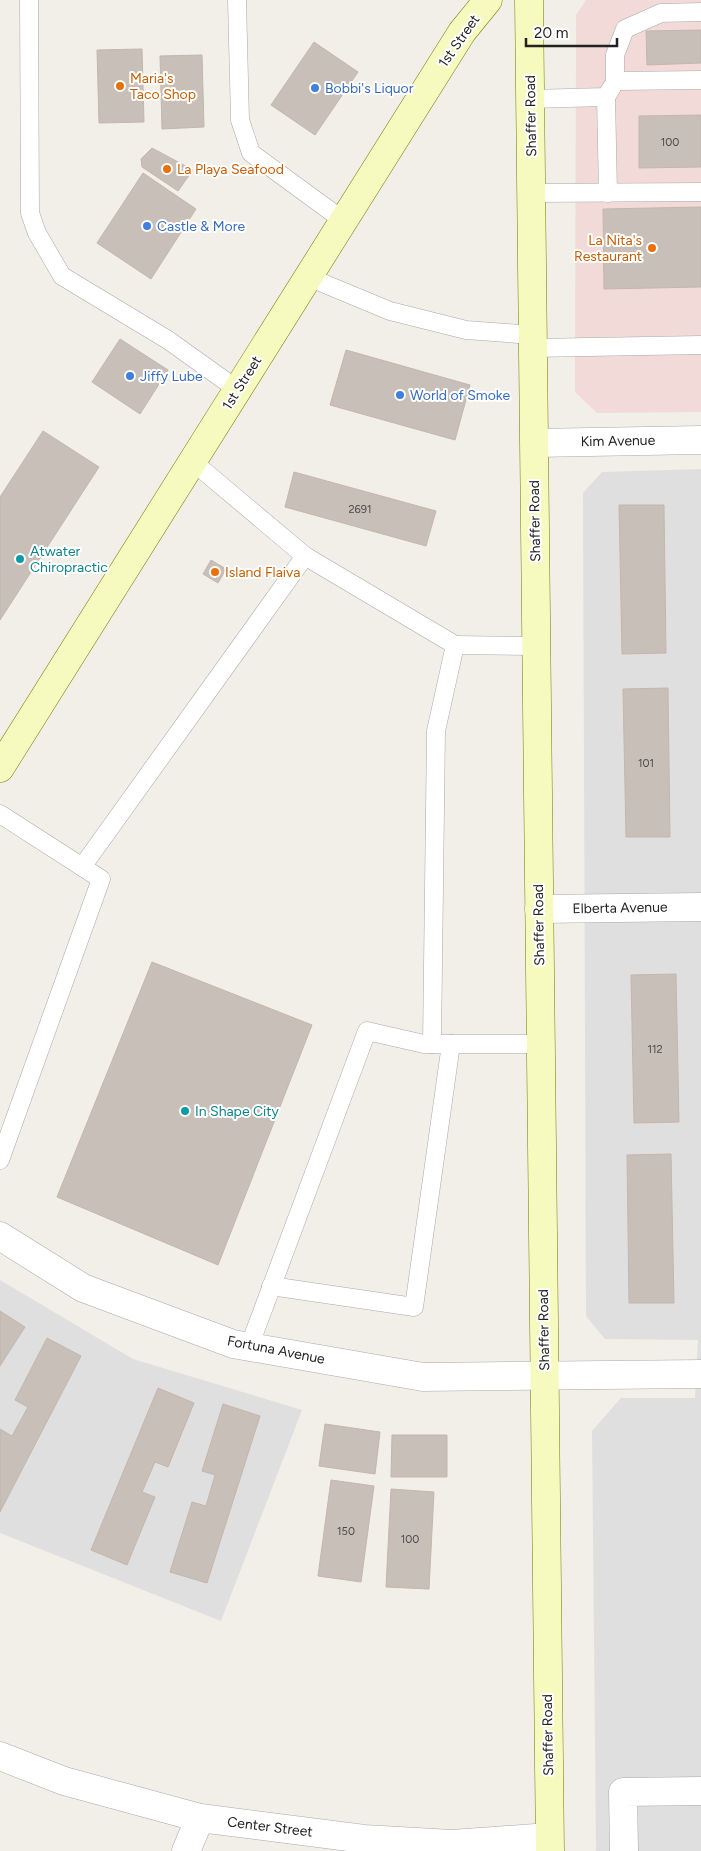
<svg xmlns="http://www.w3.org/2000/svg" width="701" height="1851" viewBox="0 0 701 1851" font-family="Figtree,sans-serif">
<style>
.residential{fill:#e0dfdf}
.commercial{fill:#f2dad9}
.building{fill:#c7bfb8;stroke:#c4b6ab}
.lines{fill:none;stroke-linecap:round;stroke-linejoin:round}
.lane-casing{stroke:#a9a9a9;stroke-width:19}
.street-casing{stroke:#a9a9a9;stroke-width:29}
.secondary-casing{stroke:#707d05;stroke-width:29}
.lane{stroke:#fff;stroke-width:18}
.street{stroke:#fff;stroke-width:28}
.secondary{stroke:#f7fabf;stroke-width:28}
.food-dot{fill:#e8710a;stroke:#fff;stroke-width:2}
.shop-dot{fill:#3f7fe0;stroke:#fff;stroke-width:2}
.culture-dot{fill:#0f9aa8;stroke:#fff;stroke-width:2}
.labels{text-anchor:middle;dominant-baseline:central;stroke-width:4;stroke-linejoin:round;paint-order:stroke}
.number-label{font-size:11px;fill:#4b4948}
.street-label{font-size:14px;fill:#222;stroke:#fff}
.food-label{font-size:14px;fill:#c56008;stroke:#fff;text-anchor:start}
.shop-label{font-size:14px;fill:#366cbe;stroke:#fff;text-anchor:start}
.culture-label{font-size:14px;fill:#0d838f;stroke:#fff;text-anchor:start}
</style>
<rect width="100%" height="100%" fill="#f2efe9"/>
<!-- residential -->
<g class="residential">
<path d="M701 469V1851H596L592 1431 621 1398H695L698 1340 605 1339 586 1316 583 493 602 472Z"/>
<path d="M0 1280 133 1359 302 1410 221 1621 0 1533Z"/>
</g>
<!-- commercial -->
<path class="commercial" d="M586 0H701V412L597 413 575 392 576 15Z"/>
<!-- building -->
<g class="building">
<path d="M701 30V63L647 65 646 31Z"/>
<path d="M314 42 358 72 315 135 271 105Z"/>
<path d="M142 49 144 122 99 123 97 50Z"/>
<path d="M202 55 204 127 162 129 160 56Z"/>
<path d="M701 115V167L639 168V116Z"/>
<path d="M152 148 193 170 178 191 142 167 141 159Z"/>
<path d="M143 173 196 209 151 279 97 243Z"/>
<path d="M701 207V287L604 289 603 209Z"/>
<path d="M120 339 168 370 140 414 92 382Z"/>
<path d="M346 350 470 385 455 440 330 405Z"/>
<path d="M43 431 99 467 0 620V497Z"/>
<path d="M294 472 436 511 426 546 285 507Z"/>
<path d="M619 505H664L666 653 622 654Z"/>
<path d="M211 560 226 569 218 583 203 574Z"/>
<path d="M668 688 670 837H626L623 689Z"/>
<path d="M152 962 312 1025 218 1265 57 1197Z"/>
<path d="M676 974 679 1122 634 1123 631 975Z"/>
<path d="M671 1154 674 1303H629L627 1155Z"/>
<path d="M0 1311 25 1327 0 1366Z"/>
<path d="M47 1338 81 1356 0 1512V1429L12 1436 28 1407 15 1400Z"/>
<path d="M158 1388 194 1403 168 1467 155 1462 142 1492 155 1497 127 1565 91 1550Z"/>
<path d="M223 1404 260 1416 207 1583 170 1572 192 1502 206 1506 215 1475 202 1471Z"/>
<path d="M325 1424 380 1432 375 1474 319 1466Z"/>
<path d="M392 1435H447V1477H391Z"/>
<path d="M331 1480 374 1486 361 1582 318 1576Z"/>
<path d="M391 1489 434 1492 429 1589 386 1587Z"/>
</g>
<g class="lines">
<!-- lane casing -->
<g class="lane-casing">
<g id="lane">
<path d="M29 0 30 213 37 233 62 276 168 340 238 390"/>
<path d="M237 0 240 120 251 153 344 221"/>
<path d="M701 12 661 13 625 29 615 55V81L701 80"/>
<path d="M606 97 608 193"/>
<path d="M530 99 606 97 612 87"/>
<path d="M532 193 701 192"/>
<path d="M308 277 390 311 466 330 533 335"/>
<path d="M533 348 701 345"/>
<path d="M305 556 455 645"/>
<path d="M0 814 101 879 0 1160"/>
<path d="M82 867 305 556 192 461"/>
<path d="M432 1044 436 731 455 645 537 646"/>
<path d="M271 1286 414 1307 451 1044"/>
<path d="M249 1347 367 1031 424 1044H541"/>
</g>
</g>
<!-- street casing -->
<g class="street-casing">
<g id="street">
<path d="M535 443 701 440"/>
<path d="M539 909 701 907"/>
<path d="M0 1236 83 1288 233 1344 423 1377 701 1374"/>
<path d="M0 1756 64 1781 200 1818 364 1839 452 1844 549 1837"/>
<path d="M186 1851 200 1818"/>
<path d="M624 1851 623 1792 701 1791"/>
</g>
</g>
<!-- secondary casing -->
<g class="secondary-casing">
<g id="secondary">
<path d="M529 0 550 1851"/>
<path d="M0 768 462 32 488 0"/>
</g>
</g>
<!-- lane -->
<use href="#lane" class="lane"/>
<!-- street -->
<use href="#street" class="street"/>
<!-- secondary -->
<use href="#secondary" class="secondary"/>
</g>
<!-- markers -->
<g class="food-dot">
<circle cx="120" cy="86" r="5"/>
<circle cx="167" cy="169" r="5"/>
<circle cx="652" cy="248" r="5"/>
<circle cx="215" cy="572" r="5"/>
</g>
<g class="shop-dot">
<circle cx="315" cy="88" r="5"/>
<circle cx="147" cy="226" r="5"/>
<circle cx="130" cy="376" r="5"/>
<circle cx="400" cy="395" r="5"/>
</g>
<g class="culture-dot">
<circle cx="20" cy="559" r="5"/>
<circle cx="185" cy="1111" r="5"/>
</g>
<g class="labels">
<!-- number labels -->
<g class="number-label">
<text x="670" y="142">100</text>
<text x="360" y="509">2691</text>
<text x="646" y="763">101</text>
<text x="655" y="1049">112</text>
<text x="346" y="1531">150</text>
<text x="410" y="1539">100</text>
</g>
<!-- street labels -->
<g class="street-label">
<text transform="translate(459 41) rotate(-55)">1st Street</text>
<text transform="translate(531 116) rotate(-91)">Shaffer Road</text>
<text transform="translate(242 383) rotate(-58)">1st Street</text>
<text transform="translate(618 441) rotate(-1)">Kim Avenue</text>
<text transform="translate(535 521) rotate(-91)">Shaffer Road</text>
<text transform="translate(620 908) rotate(-1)">Elberta Avenue</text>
<text transform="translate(539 925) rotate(-91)">Shaffer Road</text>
<text transform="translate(544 1330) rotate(-91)">Shaffer Road</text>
<text transform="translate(276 1350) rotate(11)">Fortuna Avenue</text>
<text transform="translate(548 1735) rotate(-91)">Shaffer Road</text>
<text transform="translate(270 1827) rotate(7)">Center Street</text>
</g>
<!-- food labels -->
<g class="food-label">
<text x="130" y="78">Maria's<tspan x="130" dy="16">Taco Shop</tspan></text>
<text x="177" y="169">La Playa Seafood</text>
<text x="642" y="240" text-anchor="end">La Nita's<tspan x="642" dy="16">Restaurant</tspan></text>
<text x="225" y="572">Island Flaiva</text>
</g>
<!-- shop labels -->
<g class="shop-label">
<text x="325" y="88">Bobbi's Liquor</text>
<text x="157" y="226">Castle &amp; More</text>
<text x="140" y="376">Jiffy Lube</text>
<text x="410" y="395">World of Smoke</text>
</g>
<!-- culture labels -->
<g class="culture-label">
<text x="30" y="551">Atwater<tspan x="30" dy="16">Chiropractic</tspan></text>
<text x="195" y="1111">In Shape City</text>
</g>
</g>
<!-- scale -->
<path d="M526 38v8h91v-8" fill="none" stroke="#222222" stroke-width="2.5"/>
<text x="534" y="38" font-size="15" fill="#222222" stroke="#ffffff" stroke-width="4" paint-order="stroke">20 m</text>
</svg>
